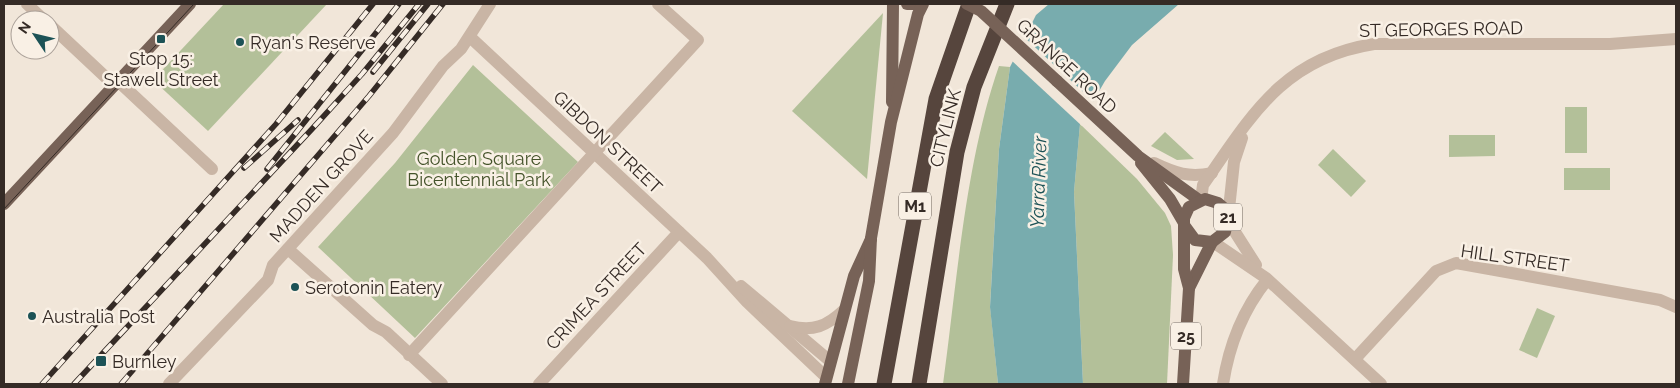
<svg xmlns="http://www.w3.org/2000/svg" width="1680" height="388" viewBox="0 0 1680 388" font-family="Raleway,sans-serif">
<style>
.green{fill:#b3c099}
.water{fill:#78acae}
.pier{fill:#f1e6d9}
.lines{fill:none;stroke-linecap:round;stroke-linejoin:round}
.minor{stroke:#c9b5a5;stroke-width:12}
.major{stroke:#776257;stroke-width:12}
.highway{stroke:#56453d;stroke-width:15}
.tram{stroke:#352b26;stroke-width:1}
.rail-casing{stroke:#352b26;stroke-width:5.5}
.rail{stroke:#f9f0e5;stroke-width:4;stroke-dasharray:11;stroke-linecap:butt}
.major-bridge{stroke:#776257;stroke-width:12}
.poi-dot{fill:#1c5256;stroke:#f9f0e5;stroke-width:2}
.labels{text-anchor:middle;dominant-baseline:central;stroke-width:5;stroke-linejoin:round;paint-order:stroke}
.shield{fill:#f9f0e5;stroke:#70665f;stroke-width:1}
.shield-label{font-size:16px;font-weight:bold;fill:#352b26}
.street-label{font-size:18px;fill:#352b26;stroke:#f9f0e5}
.poi-label{font-size:18px;fill:#352b26;stroke:#f9f0e5;text-anchor:start}
.park-label{font-size:18px;fill:#44532a;stroke:#f9f0e5}
.water-label{font-size:19px;font-style:italic;fill:#1c5256;stroke:#f9f0e5}
</style>
<rect width="100%" height="100%" fill="#f1e6d9"/>
<!-- green -->
<g class="green">
<path d="M224 4H327L208 131 153 80Z"/>
<path d="M883 13 867 179 792 111Z"/>
<path d="M473 65 578 162 415 338 318 247 395 163Z"/>
<path d="M999 66 1010 67 999 149 990 306 998 384H943C957 282 965 163 999 66Z"/>
<rect x="1565" y="107" width="22" height="46"/>
<path d="M1080 124 1137 179 1165 213 1171 226 1173 255 1167 384H1083L1074 192Z"/>
<path d="M1165 132 1194 159 1177 160 1151 146Z"/>
<path d="M1449 135H1495V156L1449 157Z"/>
<path d="M1333 149 1366 181 1351 197 1318 165Z"/>
<rect x="1564" y="168" width="46" height="22"/>
<path d="M1537 308 1555 316 1537 358 1519 350Z"/>
</g>
<!-- water -->
<path class="water" d="M1049 4H1179L1132 45 1105 81 1080 124 1074 192 1083 384H998L990 307 999 149 1010 67 1036 15Z"/>
<!-- pier -->
<path class="pier" d="M1023 36 1095 103 1082 126 1011 60Z"/>
<g class="lines">
<!-- minor -->
<g class="minor">
<path d="M27 4 44 20"/>
<path d="M50 25 114 85"/>
<path d="M470 37 707 258 747 302 826 377"/>
<path d="M118 81 212 169"/>
<path d="M1154 163C1175 173 1189 178 1212 173"/>
<path d="M1201 200 1203 185C1251 116 1283 58 1374 44H1610L1676 39"/>
<path d="M1228 218 1234 162 1242 138"/>
<path d="M1228 221 1256 265"/>
<path d="M1213 242 1266 278 1381 384"/>
<path d="M288 249 373 325 386 332 442 384"/>
<path d="M741 286 830 361"/>
<path d="M790 326C813 332 827 326 844 310"/>
<path d="M409 355 698 40 658 4"/>
<path d="M1355 359 1436 271 1456 263 1660 300 1676 307"/>
<path d="M169 384 268 280 273 265 393 133 443 66 461 49 490 4"/>
<path d="M539 384 679 232"/>
<path d="M1223 384C1229 345 1242 311 1267 280"/>
</g>
<!-- major -->
<g class="major">
<path d="M907 4H918"/>
<path d="M1057 81 1138 156 1199 200"/>
<path d="M892 102 893 4"/>
<path d="M1141 163 1170 199 1184 223"/>
<path d="M4 204 190 4"/>
<path d="M1189 288 1212 242"/>
<path d="M825 384 854 276 871 239"/>
<path d="M848 384 869 281 871 238 891 122 918 14 923 4"/>
<path d="M1183 384 1189 288 1184 269V218L1189 207 1205 199 1218 203 1225 209 1228 218 1225 232 1212 242 1195 240 1184 225"/>
</g>
<!-- highway -->
<g class="highway">
<path d="M884 384 936 99 969 4"/>
<path d="M919 384 957 152 974 87 1007 4"/>
</g>
<!-- tram -->
<path class="tram" d="M4 209 194 4"/>
<!-- rail casing -->
<g class="rail-casing">
<g id="rail">
<path d="M373 72 428 4"/>
<path d="M244 168 298 120"/>
<path d="M267 169 399 4"/>
<path d="M42 384 276 124 373 4"/>
<path d="M74 384 312 129 362 74 419 4"/>
<path d="M121 384 369 96 443 4"/>
</g>
</g>
<!-- rail -->
<use href="#rail" class="rail"/>
<!-- major-bridge -->
<path class="major-bridge" d="M967 4 981 11 1057 81"/>
</g>
<!-- markers -->
<g class="poi-dot">
<rect x="156" y="34" width="10" height="10" rx="2.5"/>
<circle cx="240" cy="42" r="5"/>
<circle cx="295" cy="287" r="5"/>
<circle cx="32" cy="316" r="5"/>
<rect x="95" y="355" width="12" height="12" rx="2.5"/>
</g>
<g class="labels">
<!-- shield labels -->
<g class="shield">
<rect x="899" y="192.5" width="32" height="27" rx="4"/>
<rect x="1214" y="203.5" width="28" height="27" rx="4"/>
<rect x="1171" y="322.5" width="30" height="27" rx="4"/>
</g>
<g class="shield-label">
<text x="915" y="206">M1</text>
<text x="1228" y="217">21</text>
<text x="1186" y="336">25</text>
</g>
<!-- street labels -->
<g class="street-label">
<text transform="translate(1441 29) rotate(-1)">ST GEORGES ROAD</text>
<text transform="translate(1067 66) rotate(43)">GRANGE ROAD</text>
<text transform="translate(945 128) rotate(-76)">CITYLINK</text>
<text transform="translate(608 142) rotate(43)">GIBDON STREET</text>
<text transform="translate(321 186) rotate(-48)">MADDEN GROVE</text>
<text transform="translate(1515 258) rotate(8)">HILL STREET</text>
<text transform="translate(596 296) rotate(-47)">CRIMEA STREET</text>
</g>
<!-- poi labels -->
<g class="poi-label">
<text x="250" y="42">Ryan's Reserve</text>
<text x="161" y="58" text-anchor="middle">Stop 15:<tspan x="161" dy="21">Stawell Street</tspan></text>
<text x="305" y="287">Serotonin Eatery</text>
<text x="42" y="316">Australia Post</text>
<text x="112" y="361">Burnley</text>
</g>
<!-- park labels -->
<g class="park-label">
<text x="479" y="158">Golden Square<tspan x="479" dy="21">Bicentennial Park</tspan></text>
</g>
<!-- water labels -->
<g class="water-label">
<text transform="translate(1038 182) rotate(-88)">Yarra River</text>
</g>
</g>
<!-- border -->
<rect width="1680" height="388" fill="none" stroke="#352b26" stroke-width="10"/>
<!-- north arrow -->
<g transform="translate(35 35) rotate(305)"><circle r="24" fill="#f9f0e5" stroke="#aba199"/>
<path d="M0-4L9 19L0 12L-9 19Z" fill="#1c5256"/>
<text y="-8" font-size="14" font-weight="bold" text-anchor="middle" fill="#352b26">N</text>
</g>
</svg>
